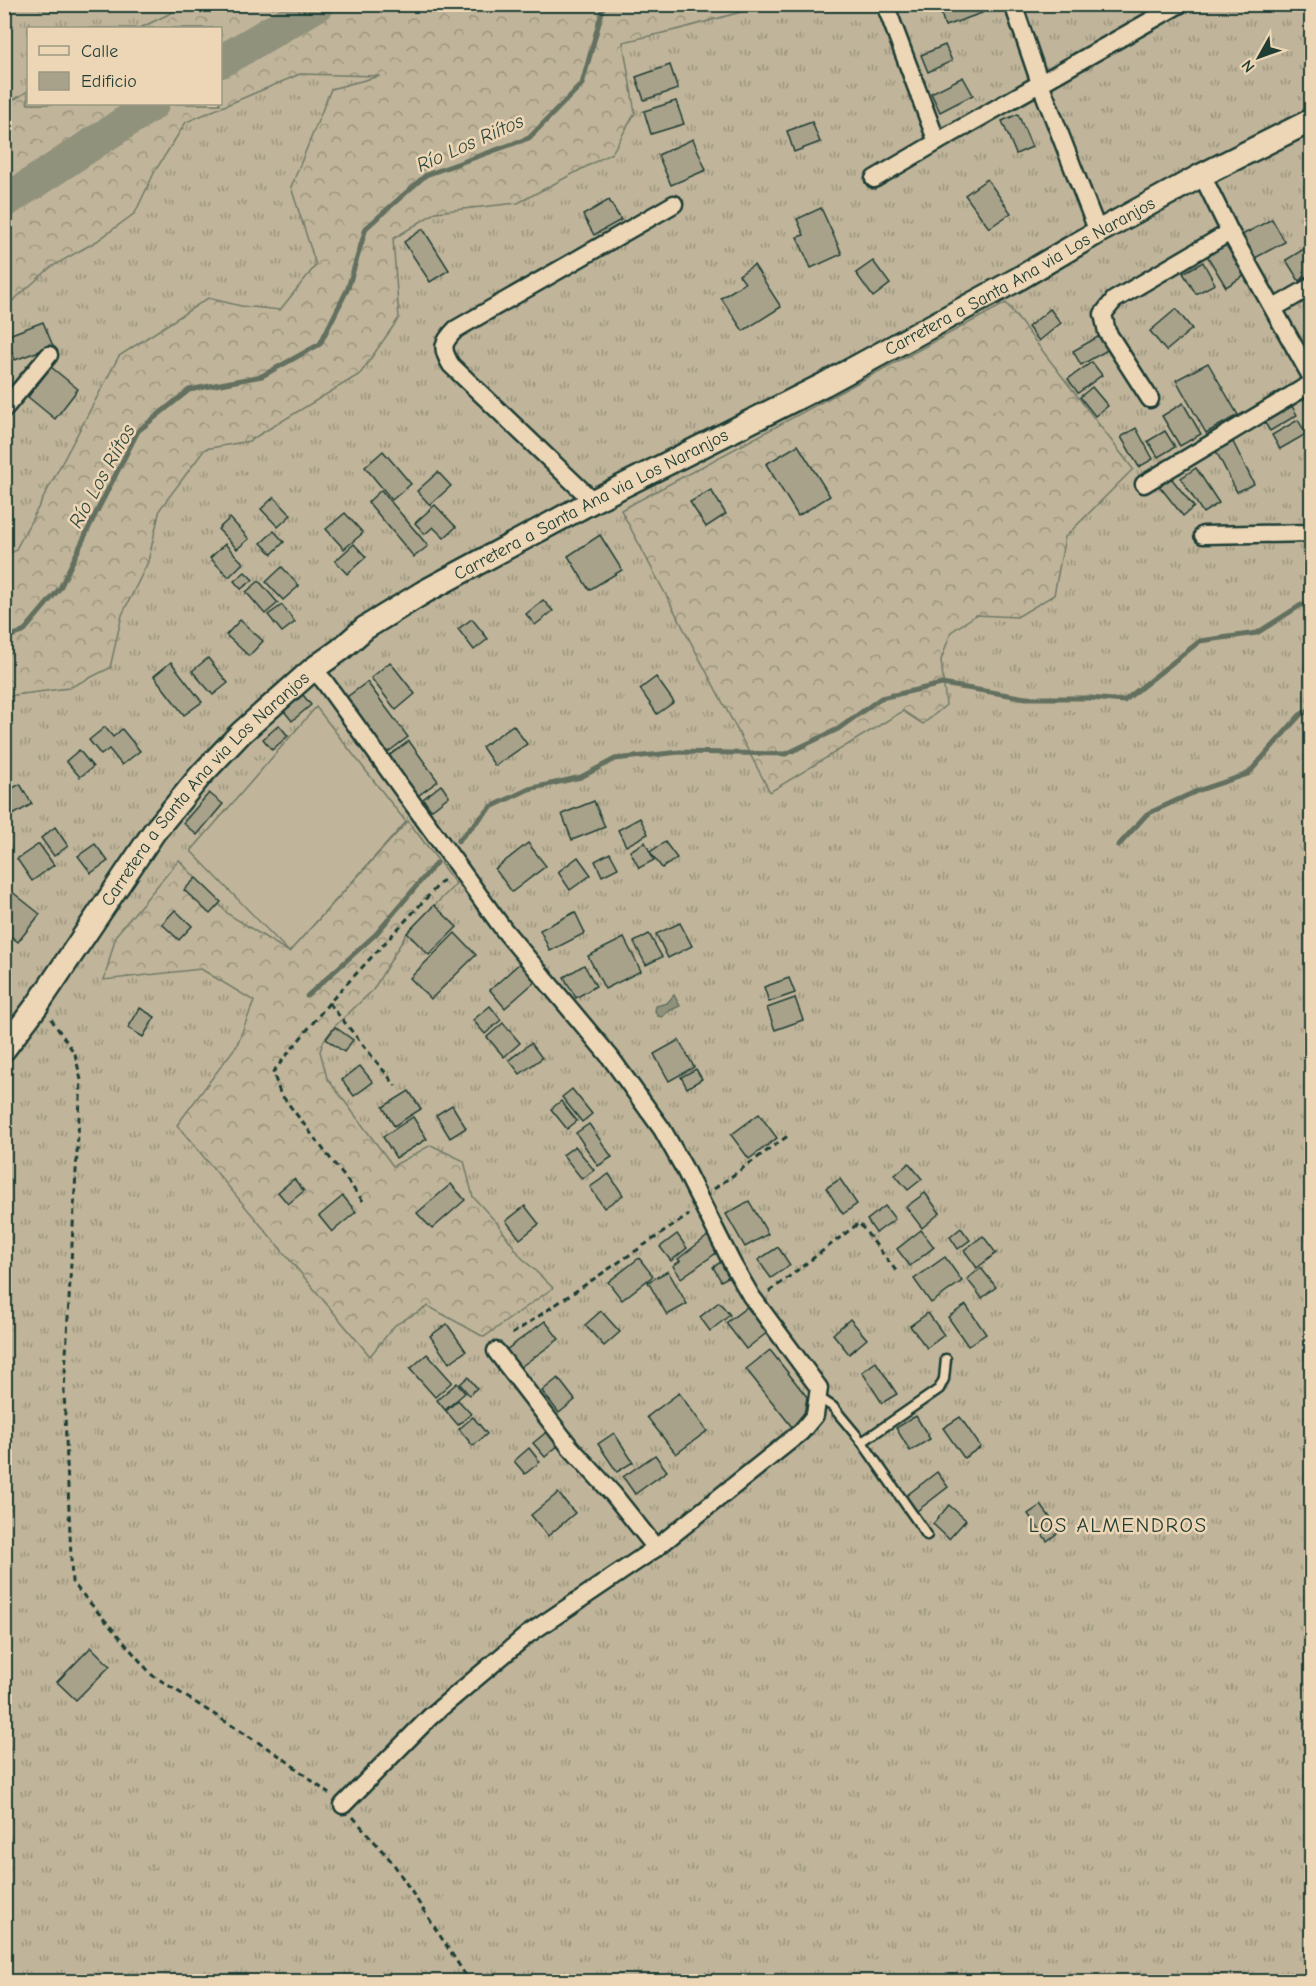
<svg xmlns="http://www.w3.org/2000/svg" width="1316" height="1986" viewBox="0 0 1316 1986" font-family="'Comic Neue',sans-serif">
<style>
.grass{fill:url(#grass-tufts);stroke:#707967;stroke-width:1.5;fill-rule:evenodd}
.forest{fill:url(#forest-crowns);stroke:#707967;stroke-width:1.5}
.pitch{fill:#c0b59a;stroke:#707967;stroke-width:1.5}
.water{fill:url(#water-ripples);stroke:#63705f;stroke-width:1.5}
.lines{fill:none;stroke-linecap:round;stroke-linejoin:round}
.stream{stroke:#63705f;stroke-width:5}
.river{stroke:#91927c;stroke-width:33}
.building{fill:#a8a28a;stroke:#1f3d34;stroke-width:1.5}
.service-casing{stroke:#1f3d34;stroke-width:13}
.minor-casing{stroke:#1f3d34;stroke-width:21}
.secondary-casing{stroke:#1f3d34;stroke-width:27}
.path{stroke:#1f3d34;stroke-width:3;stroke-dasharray:6 4.5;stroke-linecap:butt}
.service{stroke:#edd6b6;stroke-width:8}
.minor{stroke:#edd6b6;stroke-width:16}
.secondary{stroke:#edd6b6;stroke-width:22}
.labels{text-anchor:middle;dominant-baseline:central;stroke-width:5;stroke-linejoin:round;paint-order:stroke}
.street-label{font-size:18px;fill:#1f3d34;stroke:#edd6b6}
.water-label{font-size:20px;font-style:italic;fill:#304a3f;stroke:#edd6b6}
.quarter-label{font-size:21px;letter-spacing:1.5px;fill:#1f3d34;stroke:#edd6b6}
</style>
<defs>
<pattern id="grass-tufts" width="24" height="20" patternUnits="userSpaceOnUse" patternTransform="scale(1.5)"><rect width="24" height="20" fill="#c0b59a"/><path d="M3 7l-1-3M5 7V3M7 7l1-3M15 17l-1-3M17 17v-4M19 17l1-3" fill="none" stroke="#9b947e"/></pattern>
<pattern id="forest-crowns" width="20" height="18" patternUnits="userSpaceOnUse" patternTransform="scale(1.5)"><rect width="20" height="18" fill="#c0b59a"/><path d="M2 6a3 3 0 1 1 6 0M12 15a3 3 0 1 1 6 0" fill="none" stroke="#9b947e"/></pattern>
<pattern id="water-ripples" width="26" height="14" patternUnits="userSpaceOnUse" patternTransform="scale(1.5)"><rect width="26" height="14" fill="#91927c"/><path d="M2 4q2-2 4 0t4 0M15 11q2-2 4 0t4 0" fill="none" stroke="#767866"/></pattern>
</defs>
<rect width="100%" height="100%" fill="#e1cdae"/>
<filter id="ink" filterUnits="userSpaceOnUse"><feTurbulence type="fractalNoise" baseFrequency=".0167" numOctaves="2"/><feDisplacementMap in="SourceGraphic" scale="12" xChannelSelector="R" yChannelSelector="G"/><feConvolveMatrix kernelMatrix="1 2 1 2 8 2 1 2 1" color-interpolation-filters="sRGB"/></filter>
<g filter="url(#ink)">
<!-- grass -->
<path class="grass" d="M5 5H1311V1981H5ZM28 28H220V104H28Z"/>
<!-- forest -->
<g class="forest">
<path d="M182 4 747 5 744 11 680 29 623 42 635 113 612 153 518 203 436 212 393 239 399 318 360 374 249 441 205 449 160 509 148 562 122 615 110 668 69 688 15 695 5 698V555L15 551 119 356 208 298 241 306 280 310 316 265 291 187 331 89 380 76 300 74 186 122 155 171 135 213 97 241 51 267 7 306 5 311V105L28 91V104H220V28H140L171 13Z"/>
<path d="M1006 303 1133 469 1065 537 1054 595 1017 617 976 615 951 632 941 660 946 705 923 724 903 711 770 792 621 510Z"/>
<path d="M408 821 456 884 407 933 373 990 335 1026 324 1040 320 1051 327 1078 393 1166 431 1145 464 1161 473 1197 497 1223 521 1257 553 1288 484 1337 428 1306 395 1325 370 1356 177 1125 237 1045 254 1001 201 969 104 980 116 935 179 860 228 914 289 952Z"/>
</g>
<!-- pitch -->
<path class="pitch" d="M316 707 406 822 289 952 191 851Z"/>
<!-- water -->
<path class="water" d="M674 995 680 1006 669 1011 662 1017 658 1016 655 1011 656 1006 667 1003Z"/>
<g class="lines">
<!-- stream -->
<g class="stream">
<path d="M4 638 23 632 60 588 95 515 138 431 189 390 262 376 320 344 348 288 366 228 426 175 529 138 582 84 603 8 601 4"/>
<path d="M458 841 491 807 529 789 581 777 615 759 680 752 786 754 838 729 881 698 942 684 1026 698H1090L1124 701 1200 641 1257 633 1301 605 1312 606"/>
<path d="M1118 846 1147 814 1197 791 1248 774 1300 715 1312 708"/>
<path d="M307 996 376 934 436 863"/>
</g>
<!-- river -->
<g class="river">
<path d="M220 62 319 4"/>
<path d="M4 202 153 104"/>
</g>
</g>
<!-- building -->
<g class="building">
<path d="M947 4H979L982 13 945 26 939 7Z"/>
<path d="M945 45 952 61 928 72 921 55Z"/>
<path d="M670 65 678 89 644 100 636 77Z"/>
<path d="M963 77 973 95 940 112 931 93Z"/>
<path d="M676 101 684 124 651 134 644 111Z"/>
<path d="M1018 114 1032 147 1016 154 1002 121Z"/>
<path d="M812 122 820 142 794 152 787 131Z"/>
<path d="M693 139 706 170 671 185 658 155Z"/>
<path d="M987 179 1011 213 989 228 965 195Z"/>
<path d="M609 200 621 220 594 235 583 215Z"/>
<path d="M821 208 842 254 811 268 797 237 804 235 797 219Z"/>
<path d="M1272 219 1285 242 1255 258 1242 235Z"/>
<path d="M423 229 449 270 430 282 404 242Z"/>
<path d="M1227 242 1247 274 1226 287 1206 254Z"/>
<path d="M1312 244V273L1299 281 1286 260Z"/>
<path d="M873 261 890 284 873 297 856 273Z"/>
<path d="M1203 262 1215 284 1196 294 1183 273Z"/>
<path d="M754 265 781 307 743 331 721 298 745 283 739 275Z"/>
<path d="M1050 309 1061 323 1039 341 1028 327Z"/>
<path d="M1176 309 1192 329 1166 351 1150 331Z"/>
<path d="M43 322 53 346 15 360 6 336Z"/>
<path d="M1103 334 1111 348 1081 365 1073 351Z"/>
<path d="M1092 362 1102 375 1078 393 1068 379Z"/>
<path d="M1208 363 1238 415 1206 433 1176 380Z"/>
<path d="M51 367 78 389 55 419 28 397Z"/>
<path d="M1092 387 1108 406 1095 416 1080 397Z"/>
<path d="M1289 401 1297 415 1270 431 1261 417Z"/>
<path d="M1183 403 1201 434 1180 446 1162 416Z"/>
<path d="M1298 420 1306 434 1280 449 1272 435Z"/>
<path d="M1136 428 1153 459 1139 467 1121 437Z"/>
<path d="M1165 431 1175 447 1158 457 1148 441Z"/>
<path d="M1233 442 1254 484 1237 492 1216 451Z"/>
<path d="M798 445 830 496 798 516 766 464Z"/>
<path d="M383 451 411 484 392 500 365 467Z"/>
<path d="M1196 468 1219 503 1203 513 1181 478Z"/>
<path d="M438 472 451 486 430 505 417 491Z"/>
<path d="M1168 474 1194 507 1183 516 1157 483Z"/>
<path d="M381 490 428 546 414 557 368 502Z"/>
<path d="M711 490 726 514 706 527 690 502Z"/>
<path d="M274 497 291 515 278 527 261 509Z"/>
<path d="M435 505 456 527 444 538 433 527 425 534 415 523Z"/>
<path d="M345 513 363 533 344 549 326 529Z"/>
<path d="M230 518 249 539 237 549 218 529Z"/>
<path d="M274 531 284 542 272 554 261 543Z"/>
<path d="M600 535 622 570 589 590 568 556Z"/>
<path d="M225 544 243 563 229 577 210 558Z"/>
<path d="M354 544 366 557 347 574 335 561Z"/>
<path d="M282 567 299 586 283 600 266 582Z"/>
<path d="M245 572 253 580 241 589 234 581Z"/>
<path d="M259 581 278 603 265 614 246 592Z"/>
<path d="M543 600 553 611 535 625 526 614Z"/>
<path d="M282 605 295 622 282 632 268 615Z"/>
<path d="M472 619 488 639 474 650 458 629Z"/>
<path d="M240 620 263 641 249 656 226 635Z"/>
<path d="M208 658 228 683 213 695 192 671Z"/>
<path d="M171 662 202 702 184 715 154 676Z"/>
<path d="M390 662 415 694 396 710 371 678Z"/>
<path d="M656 677 674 702 657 714 640 689Z"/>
<path d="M367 682 408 737 384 755 343 700Z"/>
<path d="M303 695 311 705 292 721 284 711Z"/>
<path d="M279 725 288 736 272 750 263 739Z"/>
<path d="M513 725 527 744 495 766 482 747Z"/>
<path d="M105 727 113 737 122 729 140 751 122 765 109 749 101 755 89 740Z"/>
<path d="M409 741 438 781 415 798 386 758Z"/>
<path d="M79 750 93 767 80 777 66 761Z"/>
<path d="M20 784 32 804 13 815 4 801V793Z"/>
<path d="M441 785 449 796 431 810 423 799Z"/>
<path d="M209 793 223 804 197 835 183 823Z"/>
<path d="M594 801 605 827 572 840 562 814Z"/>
<path d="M640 818 648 834 626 846 618 830Z"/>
<path d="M55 827 68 846 54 856 41 838Z"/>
<path d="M645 842 654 860 639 868 630 851Z"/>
<path d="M665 842 677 858 662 868 650 852Z"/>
<path d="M528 843 546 866 512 892 495 869Z"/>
<path d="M39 844 54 865 32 881 17 859Z"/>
<path d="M95 844 108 861 91 873 78 856Z"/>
<path d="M610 853 618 868 602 876 595 861Z"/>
<path d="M578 857 591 875 570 890 558 872Z"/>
<path d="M196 878 221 902 210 914 184 890Z"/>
<path d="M11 891 40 914 18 942 4 931V899Z"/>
<path d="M434 905 457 927 429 955 407 933Z"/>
<path d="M175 910 192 926 179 940 162 924Z"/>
<path d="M575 912 585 933 550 951 540 930Z"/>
<path d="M680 923 692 946 668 958 656 934Z"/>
<path d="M455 933 476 955 431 999 410 978Z"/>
<path d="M649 934 662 957 646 965 634 942Z"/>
<path d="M624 938 641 971 605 989 588 956Z"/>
<path d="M522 961 538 979 505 1008 490 990Z"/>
<path d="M584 965 596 986 576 998 564 977Z"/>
<path d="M789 978 795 993 769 1002 764 987Z"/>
<path d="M795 998 803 1020 775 1030 767 1008Z"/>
<path d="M490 1006 501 1020 485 1034 473 1020Z"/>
<path d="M140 1008 155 1017 143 1037 128 1028Z"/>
<path d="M503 1023 520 1043 504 1057 487 1037Z"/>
<path d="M335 1027 353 1040 344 1052 326 1039Z"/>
<path d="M679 1040 694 1067 669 1081 654 1054Z"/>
<path d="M531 1043 542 1058 520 1074 509 1060Z"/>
<path d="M360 1066 373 1082 354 1096 342 1080Z"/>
<path d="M696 1069 702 1079 687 1088 681 1077Z"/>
<path d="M572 1089 592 1114 582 1122 562 1097Z"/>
<path d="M409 1091 421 1109 394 1126 383 1107Z"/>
<path d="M561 1101 577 1121 567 1129 551 1109Z"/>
<path d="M452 1105 466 1128 450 1138 436 1115Z"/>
<path d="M759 1114 777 1138 749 1159 731 1135Z"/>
<path d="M413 1117 427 1139 396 1158 383 1137Z"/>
<path d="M589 1124 612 1157 598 1166 576 1133Z"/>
<path d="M575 1146 594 1170 582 1179 563 1155Z"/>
<path d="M909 1163 922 1179 908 1190 895 1175Z"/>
<path d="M609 1174 623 1195 604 1208 590 1187Z"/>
<path d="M294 1179 304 1191 288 1204 278 1192Z"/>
<path d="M840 1179 857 1204 843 1214 826 1188Z"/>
<path d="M451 1184 465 1200 432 1229 417 1213Z"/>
<path d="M925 1193 940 1213 922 1228 906 1207Z"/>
<path d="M343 1196 356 1212 332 1232 319 1216Z"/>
<path d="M749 1201 768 1234 745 1247 726 1214Z"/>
<path d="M525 1206 539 1224 520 1239 506 1221Z"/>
<path d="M885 1206 895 1219 876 1233 867 1220Z"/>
<path d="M961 1228 970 1240 958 1249 950 1237Z"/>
<path d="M921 1230 934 1247 910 1266 897 1249Z"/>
<path d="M677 1234 687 1248 671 1261 660 1247Z"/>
<path d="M709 1235 719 1251 681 1278 673 1266 680 1261 678 1259Z"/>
<path d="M983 1236 996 1253 977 1268 964 1250Z"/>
<path d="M778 1247 790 1265 771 1278 758 1260Z"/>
<path d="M945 1257 962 1281 931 1303 914 1279Z"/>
<path d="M639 1258 653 1276 622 1300 608 1282Z"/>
<path d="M724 1260 733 1274 721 1281 713 1267Z"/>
<path d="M981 1268 996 1287 982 1298 967 1279Z"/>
<path d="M668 1271 687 1304 667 1315 648 1282Z"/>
<path d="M719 1302 730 1315 710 1331 700 1317Z"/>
<path d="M966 1305 986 1334 968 1346 948 1317Z"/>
<path d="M747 1307 768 1332 746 1349 726 1323Z"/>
<path d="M601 1311 620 1332 604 1346 585 1325Z"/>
<path d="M928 1313 944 1335 927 1348 910 1326Z"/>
<path d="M850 1319 867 1339 849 1354 833 1334Z"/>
<path d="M545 1321 559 1339 519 1368 506 1350Z"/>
<path d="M447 1324 466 1351 449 1363 430 1336Z"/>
<path d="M770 1350 807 1397 804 1415 792 1427 746 1369Z"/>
<path d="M427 1354 452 1382 435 1397 410 1369Z"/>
<path d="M876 1362 897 1394 882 1403 862 1372Z"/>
<path d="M468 1377 477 1388 469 1395 460 1384Z"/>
<path d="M558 1378 575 1400 559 1413 542 1391Z"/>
<path d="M457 1383 465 1393 445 1410 437 1400Z"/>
<path d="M679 1393 707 1431 676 1454 647 1417Z"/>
<path d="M458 1400 471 1414 458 1425 446 1411Z"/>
<path d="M916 1416 930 1439 910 1451 896 1428Z"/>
<path d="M473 1417 487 1434 473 1446 459 1429Z"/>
<path d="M960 1417 981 1447 964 1458 943 1428Z"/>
<path d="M549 1430 560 1444 545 1457 533 1443Z"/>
<path d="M614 1433 633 1462 617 1472 598 1444Z"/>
<path d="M529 1448 540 1462 525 1474 514 1461Z"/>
<path d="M655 1455 667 1471 635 1494 623 1477Z"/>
<path d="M937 1472 948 1487 917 1511 906 1496Z"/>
<path d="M558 1493 575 1513 548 1536 531 1515Z"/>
<path d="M949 1505 966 1520 949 1539 933 1524Z"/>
<path d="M1041 1505 1060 1531 1047 1541 1028 1514Z"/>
<path d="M91 1647 110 1666 76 1700 57 1682Z"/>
</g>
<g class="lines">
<!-- service casing -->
<g class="service-casing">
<g id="service">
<path d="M818 1397 833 1407 862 1442 939 1389 944 1379 946 1359"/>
<path d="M862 1442 927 1535"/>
</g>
</g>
<!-- minor casing -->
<g class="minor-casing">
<g id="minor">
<path d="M885 4 937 142"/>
<path d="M1013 4 1040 83 1098 232"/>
<path d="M1202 175 1230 232 1312 378"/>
<path d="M874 179 937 142 1180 4"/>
<path d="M1274 308 1312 286"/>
<path d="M1150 399 1107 332 1103 314 1114 300 1230 232"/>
<path d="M4 409 49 355"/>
<path d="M1144 484 1312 383"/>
<path d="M593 501 451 365C441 348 442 343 456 329L674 204"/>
<path d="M1203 535 1312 533"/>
<path d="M313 669 324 681 504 930 610 1057 662 1129 684 1168 733 1265 751 1296 819 1388 815 1415 801 1432 656 1548 527 1635 431 1716 343 1805"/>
<path d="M496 1351 570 1447 613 1494 656 1548"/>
</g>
</g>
<!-- secondary casing -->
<g class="secondary-casing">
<g id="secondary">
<path id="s1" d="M4 1049 38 1004 154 832 201 775 241 733 313 669 340 650 365 628 424 592 593 501 825 384 1018 279 1098 232 1202 175 1312 120"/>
</g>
</g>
<!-- path -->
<g class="path">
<path d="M329 1003 396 1086"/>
<path d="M51 1019 75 1054 81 1080 64 1391 72 1582 152 1675 283 1758 329 1794"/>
<path d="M714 1189 789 1135"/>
<path d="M363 1201 280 1093 273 1072 329 1003 445 878"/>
<path d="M769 1292 859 1223 897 1272"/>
<path d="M512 1334 689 1215"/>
<path d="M353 1817 393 1863 470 1982"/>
</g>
<!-- service -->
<use href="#service" class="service"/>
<!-- minor -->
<use href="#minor" class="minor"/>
<!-- secondary -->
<use href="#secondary" class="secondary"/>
</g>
</g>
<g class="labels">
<!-- street labels -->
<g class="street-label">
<text stroke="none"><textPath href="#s1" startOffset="1302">Carretera a Santa Ana via Los Naranjos</textPath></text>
<text stroke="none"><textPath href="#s1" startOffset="816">Carretera a Santa Ana via Los Naranjos</textPath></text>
<text stroke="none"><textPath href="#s1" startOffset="330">Carretera a Santa Ana via Los Naranjos</textPath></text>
</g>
<!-- water labels -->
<g class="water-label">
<text transform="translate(470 143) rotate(-24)">Río Los Riítos</text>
<text transform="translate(102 476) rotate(-61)">Río Los Riítos</text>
</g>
<!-- quarter labels -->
<g class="quarter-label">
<text x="1118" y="1525">LOS ALMENDROS</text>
</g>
</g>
<!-- margin -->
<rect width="1316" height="1986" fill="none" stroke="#edd6b6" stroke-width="24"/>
<rect x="12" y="12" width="1292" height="1962" fill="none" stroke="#1f3d34" stroke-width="2" filter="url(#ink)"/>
<!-- legend -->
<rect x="27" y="27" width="195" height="78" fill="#edd6b6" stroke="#9b9982" stroke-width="1.5"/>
<rect x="39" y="46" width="30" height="9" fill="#edd6b6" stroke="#9b9982" stroke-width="1.5"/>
<text x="81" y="57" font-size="18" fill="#1f3d34">Calle</text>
<rect x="39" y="72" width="30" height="18" fill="#a8a28a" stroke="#9b9982" stroke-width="1.5"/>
<text x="81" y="87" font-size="18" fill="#1f3d34">Edificio</text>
<!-- north arrow -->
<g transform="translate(1259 57) rotate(230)" stroke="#edd6b6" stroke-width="4.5" paint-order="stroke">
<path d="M0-4.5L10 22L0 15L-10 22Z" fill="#1f3d34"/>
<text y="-9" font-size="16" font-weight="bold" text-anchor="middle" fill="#1f3d34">N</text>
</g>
</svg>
